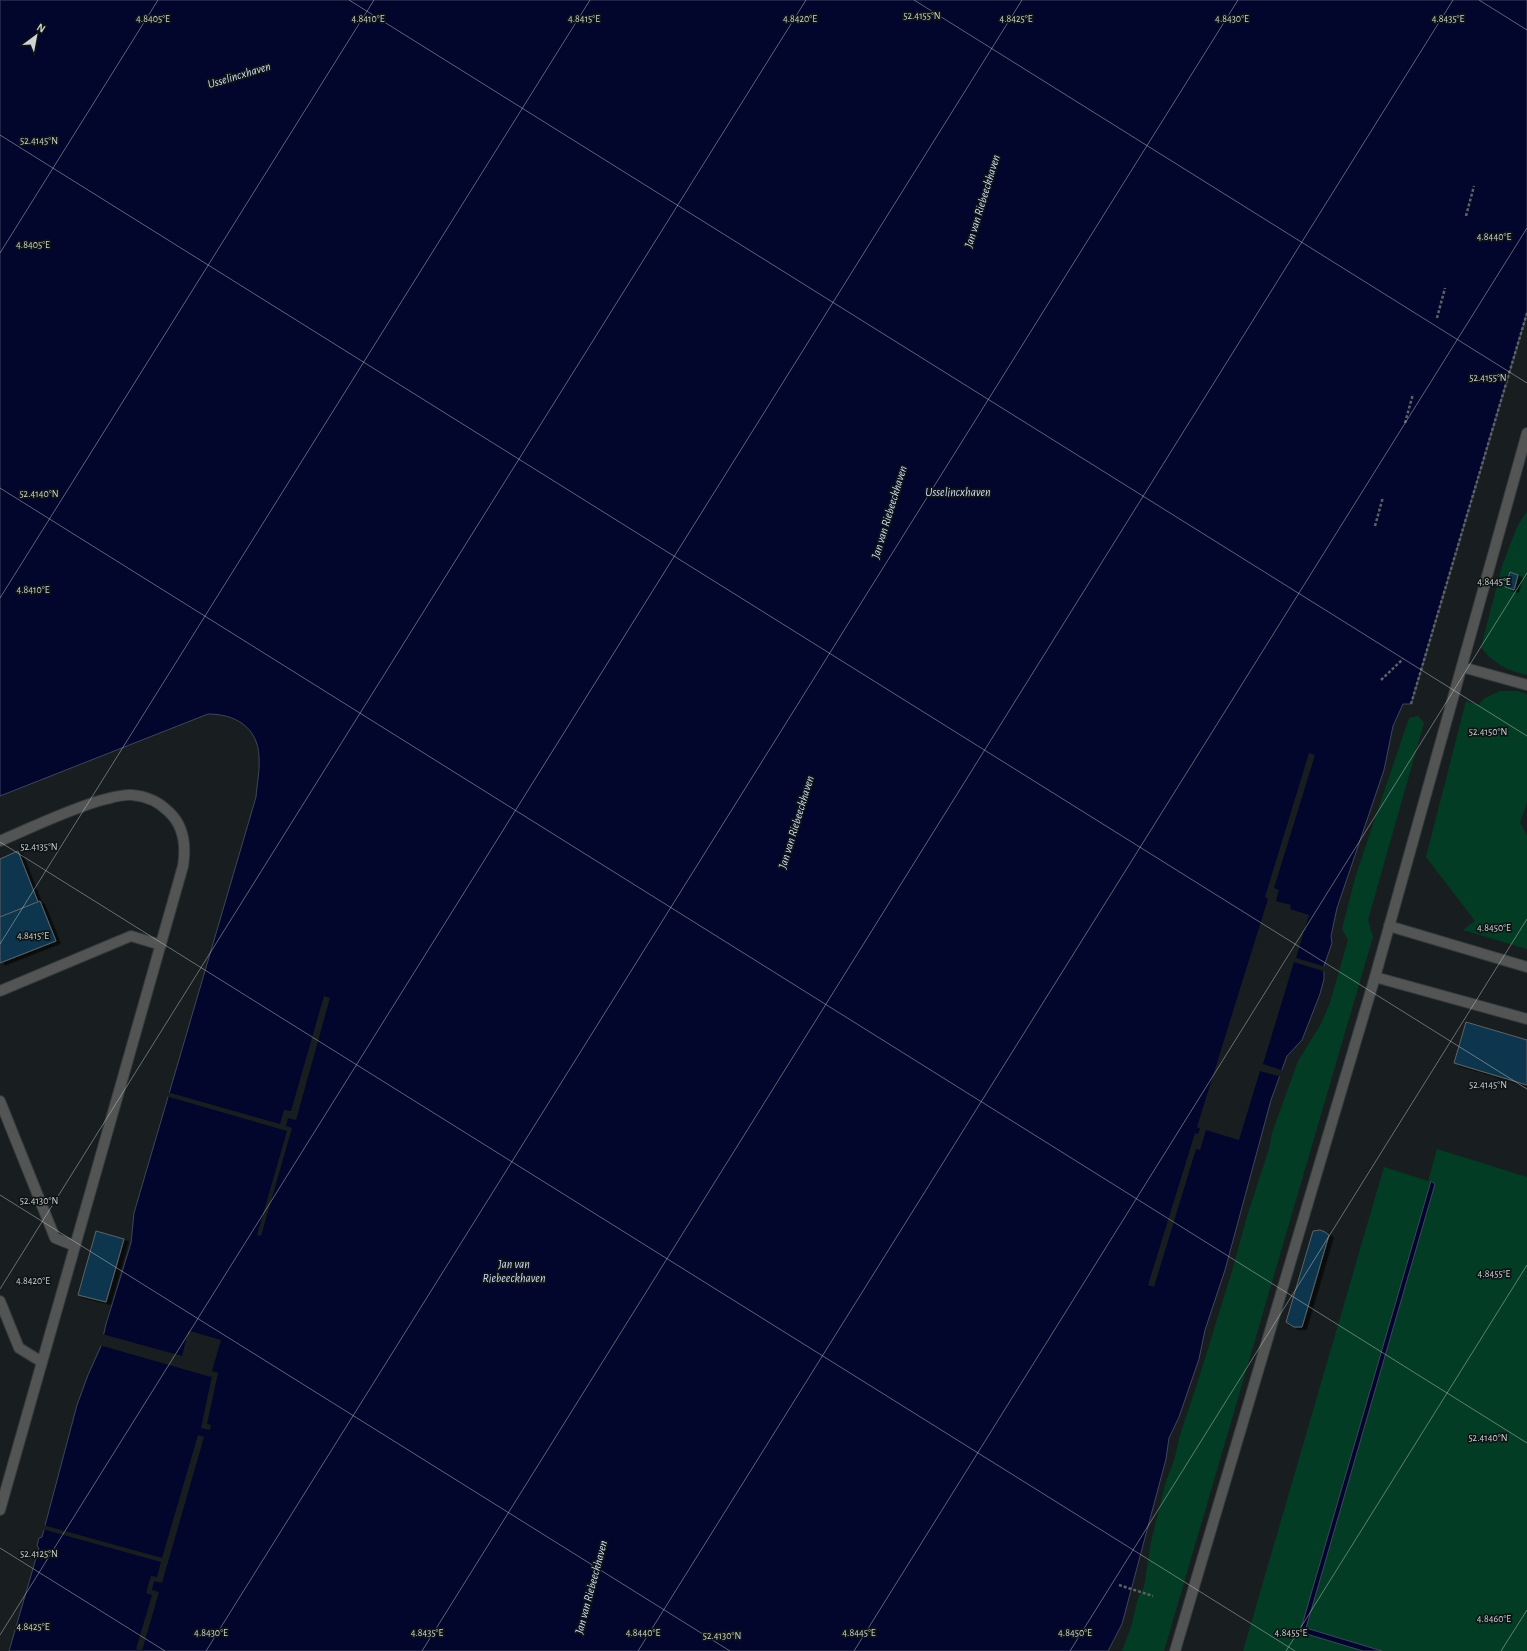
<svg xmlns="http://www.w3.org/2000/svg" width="1527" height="1651" viewBox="0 0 1527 1651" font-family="'Alegreya Sans',sans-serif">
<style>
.green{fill:#033c25}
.water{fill:#02062c;stroke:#40445e}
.pier{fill:#181e1f}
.building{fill:#0e364e;stroke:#5d6366;filter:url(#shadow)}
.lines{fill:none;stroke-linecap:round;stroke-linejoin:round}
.lane-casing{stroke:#353b3c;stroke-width:12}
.path{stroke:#5c6263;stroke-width:2.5;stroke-dasharray:3 2;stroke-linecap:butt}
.lane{stroke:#525554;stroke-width:10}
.ticks{fill:none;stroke:#cfd3d4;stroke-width:1;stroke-opacity:0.45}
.labels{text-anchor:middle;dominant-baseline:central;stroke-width:3.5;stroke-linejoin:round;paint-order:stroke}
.water-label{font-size:12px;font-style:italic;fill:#cfdcf9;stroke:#0f1516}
.ticks-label{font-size:10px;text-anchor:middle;fill:#cfd3d4;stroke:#0f1516;stroke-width:3.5;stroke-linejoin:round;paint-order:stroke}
</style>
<defs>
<filter id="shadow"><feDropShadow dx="4.5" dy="2.5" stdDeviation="0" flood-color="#0009"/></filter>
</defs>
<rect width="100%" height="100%" fill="#181e1f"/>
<!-- green -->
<g class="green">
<path d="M1527 511V675C1508 671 1492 663 1481 647L1502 566 1517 527Z"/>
<path d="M1500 691H1518L1527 694V802L1520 823 1527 835V949L1463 930 1475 921 1426 857 1466 701 1478 705 1485 698Z"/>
<path d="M1418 716 1424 723 1368 920 1373 937 1164 1651H1122L1131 1627 1138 1598 1144 1587 1151 1542 1166 1481 1174 1461 1180 1435 1198 1381 1232 1271 1248 1213 1269 1149 1272 1133 1298 1061 1321 1024 1330 1003 1348 940 1342 929 1356 875 1409 718Z"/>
<path d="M1437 1149 1527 1177V1651H1243L1384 1167 1428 1181Z"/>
</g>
<!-- water -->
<g class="water">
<path d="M0 0H1527V313L1411 704H1403L1393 726 1384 770 1337 908 1331 936 1332 943 1324 966V979L1320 994 1302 1040 1287 1056 1271 1100 1225 1270 1205 1330 1199 1359 1179 1417 1169 1438 1166 1459 1122 1624 1108 1651H9L39 1548 37 1546 39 1538 42 1537 77 1405 88 1375 101 1346 106 1324 131 1243 134 1213 256 797C257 784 260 770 259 757 258 727 235 714 208 714L0 796Z"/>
<path d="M1431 1181 1435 1184 1306 1628 1382 1651H1363L1300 1632Z"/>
</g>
<!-- pier -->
<g class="pier">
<path d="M1309 753 1315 755 1274 888 1279 890 1276 901 1291 905 1290 909 1309 915 1296 958 1326 967V972L1294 962 1263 1064 1284 1071 1281 1077 1260 1071 1239 1140 1206 1130 1200 1150 1196 1149 1154 1287 1148 1285 1195 1133 1198 1134 1200 1129 1197 1127 1268 899 1265 897Z"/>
<path d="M324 996 330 998 296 1120 288 1118 286 1126 292 1128 261 1236 257 1235 287 1131 166 1096 167 1092 280 1124 284 1110 291 1111Z"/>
<path d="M190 1331 221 1340 212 1371 218 1373 207 1424 211 1425 210 1430 201 1428 212 1376 211 1377 99 1345 102 1334 182 1356 188 1332Z"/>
<path d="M198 1435 204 1437 162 1583 154 1581 152 1590 159 1592 142 1651 136 1649 152 1595 146 1593 151 1576 157 1577 161 1562 42 1529 43 1525 162 1558Z"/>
</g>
<!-- building -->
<g class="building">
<path d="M1510 572 1518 575 1514 590 1505 587Z"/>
<path d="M18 851 38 902 0 917V859Z"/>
<path d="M40 901 56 941 0 963V917Z"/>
<path d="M1466 1022 1527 1040V1085L1454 1063Z"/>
<path d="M1320 1230 1325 1232 1329 1235 1302 1327H1294L1286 1322 1313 1231Z"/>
<path d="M96 1231 124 1239 106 1302 78 1295Z"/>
</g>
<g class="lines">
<!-- lane casing -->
<g class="lane-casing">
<g id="lane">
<path d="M1462 667 1527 685"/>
<path d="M0 841C33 827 67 810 102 800 111 798 122 794 132 795 146 796 159 802 169 812 184 826 186 847 183 866L0 1510"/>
<path d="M1389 926 1527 967"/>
<path d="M1375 977 1527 1019"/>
<path d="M0 991 131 936 161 945"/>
<path d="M0 1101 55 1238 75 1246"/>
<path d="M0 1301 19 1348 42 1362"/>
<path d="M1175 1651 1375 977 1527 433"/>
</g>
</g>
<!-- path -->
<g class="path">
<path d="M1466 216 1474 186"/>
<path d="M1437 318 1445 288"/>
<path d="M1405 423 1413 394"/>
<path d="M1375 526 1383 497"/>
<path d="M1381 680 1403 659"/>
<path d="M1411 704 1527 313"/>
<path d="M1119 1585 1153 1596"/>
</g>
<!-- lane -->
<use href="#lane" class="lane"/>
</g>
<!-- ticks -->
<path class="ticks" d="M349 0 1527 736M914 0 1527 383M1479 0 1527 30M0 135 1527 1089M0 253 158 0M0 488 1527 1443M0 598 374 0M0 842 1295 1651M0 944 590 0M0 1195 730 1651M0 1289 806 0M0 1548 165 1651M0 1635 1022 0M206 1651 1238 0M422 1651 1453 0M638 1651 1527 228M854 1651 1527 573M1070 1651 1527 919M1286 1651 1527 1265M1501 1651 1527 1610"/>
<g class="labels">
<!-- water labels -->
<g class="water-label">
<text transform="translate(239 75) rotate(-17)">Usselincxhaven</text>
<text transform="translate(982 201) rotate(-73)">Jan van Riebeeckhaven</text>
<text x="958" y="492">Usselincxhaven</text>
<text transform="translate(889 512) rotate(-73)">Jan van Riebeeckhaven</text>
<text transform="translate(796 822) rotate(-73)">Jan van Riebeeckhaven</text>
<text x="514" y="1264">Jan van<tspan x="514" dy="14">Riebeeckhaven</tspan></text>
<text transform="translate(591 1587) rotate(-75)">Jan van Riebeeckhaven</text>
</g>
</g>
<g class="ticks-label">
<text x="922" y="19">52.4155°N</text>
<text x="153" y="22">4.8405°E</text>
<text x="368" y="22">4.8410°E</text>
<text x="584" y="22">4.8415°E</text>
<text x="800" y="22">4.8420°E</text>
<text x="1016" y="22">4.8425°E</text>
<text x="1232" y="22">4.8430°E</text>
<text x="1448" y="22">4.8435°E</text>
<text x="39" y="144">52.4145°N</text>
<text x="1494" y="240">4.8440°E</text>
<text x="33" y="248">4.8405°E</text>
<text x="1488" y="381">52.4155°N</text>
<text x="39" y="497">52.4140°N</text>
<text x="1494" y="585">4.8445°E</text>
<text x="33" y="593">4.8410°E</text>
<text x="1488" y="735">52.4150°N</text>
<text x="39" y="850">52.4135°N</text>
<text x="1494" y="931">4.8450°E</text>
<text x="33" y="939">4.8415°E</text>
<text x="1488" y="1088">52.4145°N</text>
<text x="39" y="1204">52.4130°N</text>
<text x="1494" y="1277">4.8455°E</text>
<text x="33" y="1284">4.8420°E</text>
<text x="1488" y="1441">52.4140°N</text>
<text x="39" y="1557">52.4125°N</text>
<text x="1494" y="1622">4.8460°E</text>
<text x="33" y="1630">4.8425°E</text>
<text x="211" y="1636">4.8430°E</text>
<text x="427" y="1636">4.8435°E</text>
<text x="643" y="1636">4.8440°E</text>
<text x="859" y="1636">4.8445°E</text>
<text x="1075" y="1636">4.8450°E</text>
<text x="1291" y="1636">4.8455°E</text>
<text x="722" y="1639">52.4130°N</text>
</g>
<!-- north arrow -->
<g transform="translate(36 36) rotate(32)" stroke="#0f1516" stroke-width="3" paint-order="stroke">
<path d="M0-3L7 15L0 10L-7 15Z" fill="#cfd3d4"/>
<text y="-6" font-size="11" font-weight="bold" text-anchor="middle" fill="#cfd3d4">N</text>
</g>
</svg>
